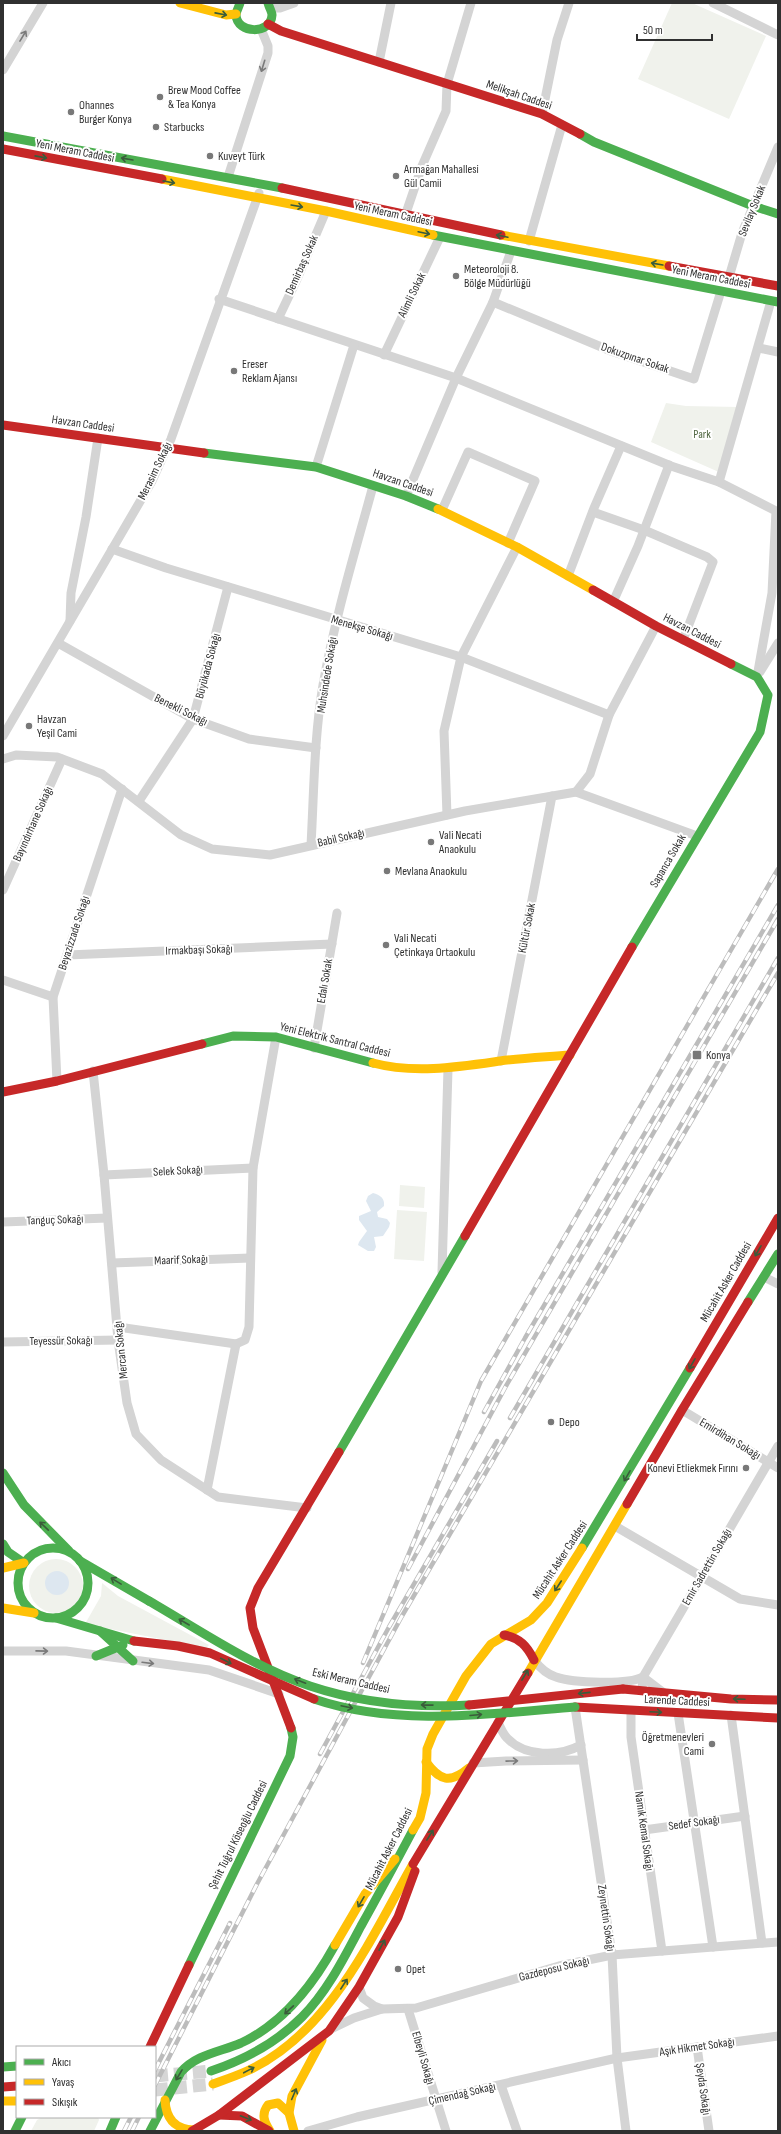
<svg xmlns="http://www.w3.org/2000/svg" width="781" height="2134" viewBox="0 0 781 2134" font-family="'Sofia Sans Condensed',sans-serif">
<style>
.green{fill:#f0f2ec}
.water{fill:#dde7f0}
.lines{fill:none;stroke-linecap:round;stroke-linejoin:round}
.secondary-tunnel{stroke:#d6d6d6;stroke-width:13;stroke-dasharray:13 6;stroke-linecap:butt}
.street{stroke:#d4d4d4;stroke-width:9}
.fast{stroke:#4caf50;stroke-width:9}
.slow{stroke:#ffc107;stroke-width:9}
.jam{stroke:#c62828;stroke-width:9}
.rail-casing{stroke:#bcbcbc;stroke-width:4.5}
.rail{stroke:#fff;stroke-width:3;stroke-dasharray:9;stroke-linecap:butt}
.fast-bridge{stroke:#4caf50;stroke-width:9}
.jam-bridge{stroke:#c62828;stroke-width:9}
.oneway{stroke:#3a5c3b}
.oneway2{stroke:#7a7a7a}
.poi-dot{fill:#787878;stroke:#fff;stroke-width:1.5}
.labels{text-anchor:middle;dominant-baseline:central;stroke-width:4;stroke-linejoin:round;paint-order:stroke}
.poi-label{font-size:12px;fill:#303030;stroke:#fff;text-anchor:start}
.street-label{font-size:12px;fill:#303030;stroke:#fff}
.park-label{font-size:12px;fill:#516742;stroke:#fff}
</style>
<rect width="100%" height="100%" fill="#fff"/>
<!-- green -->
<g class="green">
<path d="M672 3H692L766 36 729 119 638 79Z"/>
<path d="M666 403 686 406 739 407 721 473 651 442Z"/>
<path d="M400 1185 425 1187 424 1208 399 1206Z"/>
<path d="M397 1210 427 1212 424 1261 394 1259Z"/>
<circle cx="56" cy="1586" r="27"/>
<path d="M102 1583 118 1596 209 1645 206 1648 85 1624 101 1596Z"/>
<path d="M43 2117H98L99 2120 94 2131H31L37 2120Z"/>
</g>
<!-- water -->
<g class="water">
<path d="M373 1193C380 1195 385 1198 384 1206L377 1212 378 1217 387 1219 390 1223 389 1227 383 1236 374 1237 376 1247 374 1251H368L358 1245 359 1242 367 1231 359 1220V1216L371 1211 366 1201 368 1196Z"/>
<circle cx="57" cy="1583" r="12"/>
</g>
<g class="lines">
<!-- secondary-tunnel -->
<g class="secondary-tunnel">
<path d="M155 2076 211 2071"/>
<path d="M155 2090 213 2084"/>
</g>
<!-- street -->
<g class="street">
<path d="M713 3 778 35"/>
<path d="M270 8H280L294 3"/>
<path d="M379 62 391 3"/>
<path d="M3 70 43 3"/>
<path d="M542 114 557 40 569 3"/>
<path d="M228 177 268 53V46L261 29"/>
<path d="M405 216 422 166 446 111 447 84 471 3"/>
<path d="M529 241 562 125"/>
<path d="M729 277 742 233 778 147"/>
<path d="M219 299 456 378 671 466 719 482 776 511 772 593 757 677"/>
<path d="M493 302 611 351 694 379 721 291"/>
<path d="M278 319 297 279 326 211"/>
<path d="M759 348 778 352"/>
<path d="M384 355 440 237"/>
<path d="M316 467 354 345"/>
<path d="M719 482 771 301"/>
<path d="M406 496 456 378 493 302 511 251"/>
<path d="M442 510 468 452 535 481 508 543"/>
<path d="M593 512 644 530 707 557 713 562 683 640"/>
<path d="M112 549 166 568 461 657 609 715"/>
<path d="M568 576 594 508 621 446"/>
<path d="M613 602 638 546 669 465"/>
<path d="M70 621 71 593 86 517 98 438"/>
<path d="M58 643 193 719 249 739 316 748"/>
<path d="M760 672 778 643"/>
<path d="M3 736 152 481 171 439 259 193"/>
<path d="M3 759 16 755 57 757 102 774 181 835 212 849 270 855 465 811 576 792 697 836"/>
<path d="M576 792 590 774 609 715 656 626"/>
<path d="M139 801 193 719 228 587"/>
<path d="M447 815 444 731 461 657 517 547"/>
<path d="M311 845C314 792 314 737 323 685 335 617 355 552 373 486"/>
<path d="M3 890 62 759"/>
<path d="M67 955 332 944"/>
<path d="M3 980 53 997"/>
<path d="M314 1048 337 913"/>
<path d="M501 1061 552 796"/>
<path d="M93 1071 104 1175 118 1340 127 1403 136 1434 161 1460 218 1497 307 1508"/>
<path d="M57 1081 53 997 122 789"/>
<path d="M104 1175 253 1168"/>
<path d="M3 1222 107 1218"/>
<path d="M112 1263 250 1258"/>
<path d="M442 1272 448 1069"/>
<path d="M764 1277 778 1284"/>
<path d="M118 1327 236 1344 245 1340 249 1327 253 1168 276 1037"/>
<path d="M3 1342 118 1340"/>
<path d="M682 1410 778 1468"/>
<path d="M207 1490 236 1344"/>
<path d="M615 1526 740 1599 778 1605"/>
<path d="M3 1651H66L209 1670 279 1694"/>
<path d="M534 1660C540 1668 546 1674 556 1677 573 1683 628 1685 643 1677L664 1693"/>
<path d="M642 1690 643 1677 778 1446"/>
<path d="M575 1707 612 1955 617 2058 626 2131"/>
<path d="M631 1711V1737L662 1951"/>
<path d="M678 1713 713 1947"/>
<path d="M731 1715 762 1943"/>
<path d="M498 1722C500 1727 503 1734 507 1738 525 1757 559 1757 581 1745"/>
<path d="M473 1763 506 1761 583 1760"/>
<path d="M644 1830 745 1816"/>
<path d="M359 1987 363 1998 374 2006 382 2009 416 2008 559 1966 612 1955 778 1942"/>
<path d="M408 2009 446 2131"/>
<path d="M331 2029 354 2018 382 2009"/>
<path d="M697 2047 709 2131"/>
<path d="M501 2085 517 2131"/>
<path d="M308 2131 357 2117 617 2058 778 2036"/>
</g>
<!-- fast -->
<g class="fast">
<path d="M240 3C239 7 236 11 236 15 237 34 271 35 272 15 272 12 269 7 268 3"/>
<path d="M580 134 594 142 753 206 778 214"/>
<path d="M3 136 282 188"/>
<path d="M433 235 778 302"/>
<path d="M204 453 316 467 406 496 438 509"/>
<path d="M632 947 760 732 768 695 757 677 731 664"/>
<path d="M202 1044 233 1036 276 1037 373 1063"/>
<path d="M748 1302 778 1254"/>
<path d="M339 1452 465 1236"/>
<path d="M3 1473 24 1505 69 1551"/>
<path d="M3 1544 8 1552 24 1563"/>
<circle cx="53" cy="1583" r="35"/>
<path d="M582 1548 690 1368"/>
<path d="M80 1561 149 1601"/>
<path d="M56 1618 134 1641"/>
<path d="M100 1631 133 1661"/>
<path d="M96 1656 123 1645"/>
<path d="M189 1965 290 1756 293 1737 291 1728"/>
<path d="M3 2067 17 2066"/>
<path d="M211 2071C244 2060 277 2042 302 2017 327 1992 344 1958 361 1926 379 1894 396 1862 413 1830"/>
<path d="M15 2131 22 2117"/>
<path d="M110 2131 116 2117"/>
<path d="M150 2131 181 2072C197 2054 220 2052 241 2043 284 2023 313 1985 335 1945"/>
</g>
<!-- slow -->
<g class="slow">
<path d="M180 3 226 15 236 14"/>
<path d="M162 179 326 211 433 235"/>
<path d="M501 235 669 266"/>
<path d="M438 509 517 547 593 590"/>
<path d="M373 1063C414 1074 458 1067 500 1061 523 1058 547 1057 570 1055"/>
<path d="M3 1568 24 1563"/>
<path d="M3 1608 34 1613"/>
<path d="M528 1673 627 1504"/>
<path d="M426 1762C440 1781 450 1784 469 1768"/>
<path d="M413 1830 420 1818 426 1793 427 1749 433 1734 466 1676 491 1644 531 1620 547 1603 582 1548"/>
<path d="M335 1945 365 1894 395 1859"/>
<path d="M213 2084C224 2080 236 2076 247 2071 329 2034 371 1938 413 1864"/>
<path d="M165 2100C166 2119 175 2129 194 2130"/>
<path d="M3 2101H17"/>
<path d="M270 2131C264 2122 261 2114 268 2105L278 2103 289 2113"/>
<path d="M294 2131 289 2113 292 2096 322 2040"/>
</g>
<!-- jam -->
<g class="jam">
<path d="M268 24 281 31 542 114 580 134"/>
<path d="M3 149 162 179"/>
<path d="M282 188 501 235"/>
<path d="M669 266 778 286"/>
<path d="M3 425 204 453"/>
<path d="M593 590 656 626 731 664"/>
<path d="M3 1092 57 1081 202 1044"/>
<path d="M465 1236 632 947"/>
<path d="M690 1368 778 1218"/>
<path d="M627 1504 682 1410 748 1302"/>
<path d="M504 1635C520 1638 527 1646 534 1660"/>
<path d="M623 1689 731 1699 778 1700"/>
<path d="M575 1707 778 1718"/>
<path d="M291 1728 253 1628 250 1608 258 1588 339 1452"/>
<path d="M413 1864 528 1673"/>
<path d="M150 2047 189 1965"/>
<path d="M3 2087 17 2086"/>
<path d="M219 2115 242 2116 269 2131"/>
<path d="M192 2131 219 2115 329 2031 359 1987 398 1917 415 1871"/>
</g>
<!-- rail casing -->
<g class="rail-casing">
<g id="rail">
<path d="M484 1412 525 1338 778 905"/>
<path d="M510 1418 778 958"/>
<path d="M408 1569 506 1386 778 919"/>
<path d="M363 1663 481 1381 778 869"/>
<path d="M320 1754 389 1627 497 1441"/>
<path d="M155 2070 230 1923"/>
<path d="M155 2085 257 1884 402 1616 778 973"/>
<path d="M124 2131 131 2117"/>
<path d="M132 2131 139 2117"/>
</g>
</g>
<!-- rail -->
<use href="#rail" class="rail"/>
<!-- fast-bridge -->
<g class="fast-bridge">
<path d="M149 1601C201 1631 253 1667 310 1686 361 1703 416 1708 469 1705"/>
<path d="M314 1699C396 1727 490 1714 575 1707"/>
</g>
<!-- jam-bridge -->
<g class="jam-bridge">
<path d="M134 1641 178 1646 210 1653 314 1699"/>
<path d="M469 1705 623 1689"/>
</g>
</g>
<!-- one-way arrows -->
<defs><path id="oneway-shaft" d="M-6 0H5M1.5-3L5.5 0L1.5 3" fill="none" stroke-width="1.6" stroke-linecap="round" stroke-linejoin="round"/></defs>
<g class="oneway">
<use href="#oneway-shaft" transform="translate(221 14) rotate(11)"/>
<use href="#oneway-shaft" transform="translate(41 157) rotate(11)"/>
<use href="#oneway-shaft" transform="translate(127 159) rotate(-170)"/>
<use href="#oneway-shaft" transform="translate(169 182) rotate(11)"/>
<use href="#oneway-shaft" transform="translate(297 206) rotate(10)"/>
<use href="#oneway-shaft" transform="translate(424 233) rotate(12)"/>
<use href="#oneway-shaft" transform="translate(502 236) rotate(-168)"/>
<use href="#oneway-shaft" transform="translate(657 264) rotate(-170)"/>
<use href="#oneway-shaft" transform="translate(758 1251) rotate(120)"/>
<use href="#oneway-shaft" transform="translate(692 1364) rotate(120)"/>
<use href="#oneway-shaft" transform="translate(627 1476) rotate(120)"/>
<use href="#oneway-shaft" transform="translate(44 1526) rotate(-136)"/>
<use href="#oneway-shaft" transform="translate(116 1581) rotate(-149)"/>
<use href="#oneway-shaft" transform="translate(558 1586) rotate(123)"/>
<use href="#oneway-shaft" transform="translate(184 1622) rotate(-150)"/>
<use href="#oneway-shaft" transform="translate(226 1661) rotate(27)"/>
<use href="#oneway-shaft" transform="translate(525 1675) rotate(-59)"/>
<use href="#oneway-shaft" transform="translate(300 1681) rotate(-159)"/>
<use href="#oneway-shaft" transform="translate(584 1693) rotate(174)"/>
<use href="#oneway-shaft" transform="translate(739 1699) rotate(-178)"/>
<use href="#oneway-shaft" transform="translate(427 1705) rotate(-179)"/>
<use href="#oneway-shaft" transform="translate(347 1707) rotate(12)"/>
<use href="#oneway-shaft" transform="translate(656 1712) rotate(3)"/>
<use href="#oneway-shaft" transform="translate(476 1715) rotate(-5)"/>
<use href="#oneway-shaft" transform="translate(430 1835) rotate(-58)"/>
<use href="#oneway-shaft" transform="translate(361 1902) rotate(120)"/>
<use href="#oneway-shaft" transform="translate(382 1945) rotate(-61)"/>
<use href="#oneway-shaft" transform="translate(344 1984) rotate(-57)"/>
<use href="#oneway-shaft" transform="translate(289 2010) rotate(137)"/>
<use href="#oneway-shaft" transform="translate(249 2070) rotate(-28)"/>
<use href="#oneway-shaft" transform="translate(179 2075) rotate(121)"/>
<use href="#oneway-shaft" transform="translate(294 2094) rotate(-67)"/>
<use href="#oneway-shaft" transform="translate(246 2118) rotate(22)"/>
</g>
<g class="oneway2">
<use href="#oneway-shaft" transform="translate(23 36) rotate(-59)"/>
<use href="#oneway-shaft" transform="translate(263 66) rotate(107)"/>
<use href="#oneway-shaft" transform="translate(42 1651) rotate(1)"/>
<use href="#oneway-shaft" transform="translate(148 1663) rotate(7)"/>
<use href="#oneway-shaft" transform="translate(512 1761) rotate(-1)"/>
</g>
<!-- markers -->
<g class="poi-dot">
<circle cx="160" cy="97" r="4"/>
<circle cx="71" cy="112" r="4"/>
<circle cx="156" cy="127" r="4"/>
<circle cx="210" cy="156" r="4"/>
<circle cx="396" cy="176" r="4"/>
<circle cx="456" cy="276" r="4"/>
<circle cx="234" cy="371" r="4"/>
<circle cx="29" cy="726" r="4"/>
<circle cx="431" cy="842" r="4"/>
<circle cx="387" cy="871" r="4"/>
<circle cx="386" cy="945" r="4"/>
<rect x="692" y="1050" width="10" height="10" rx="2"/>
<circle cx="551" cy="1422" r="4"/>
<circle cx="746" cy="1468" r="4"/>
<circle cx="712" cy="1744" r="4"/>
<circle cx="398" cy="1969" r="4"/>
</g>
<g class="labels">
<!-- poi labels -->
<g class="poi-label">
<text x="168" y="90">Brew Mood Coffee<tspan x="168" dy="14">&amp; Tea Konya</tspan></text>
<text x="79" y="105">Ohannes<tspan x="79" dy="14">Burger Konya</tspan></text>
<text x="164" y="127">Starbucks</text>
<text x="218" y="156">Kuveyt Türk</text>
<text x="404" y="169">Armağan Mahallesi<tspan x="404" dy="14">Gül Camii</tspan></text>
<text x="464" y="269">Meteoroloji 8.<tspan x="464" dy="14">Bölge Müdürlüğü</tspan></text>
<text x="242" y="364">Ereser<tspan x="242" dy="14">Reklam Ajansı</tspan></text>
<text x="37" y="719">Havzan<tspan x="37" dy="14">Yeşil Cami</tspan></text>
<text x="439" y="835">Vali Necati<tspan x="439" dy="14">Anaokulu</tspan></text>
<text x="395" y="871">Mevlana Anaokulu</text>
<text x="394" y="938">Vali Necati<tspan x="394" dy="14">Çetinkaya Ortaokulu</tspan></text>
<text x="706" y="1055">Konya</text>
<text x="559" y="1422">Depo</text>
<text x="738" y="1468" text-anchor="end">Konevi Etliekmek Fırını</text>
<text x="704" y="1737" text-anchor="end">Öğretmenevleri<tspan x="704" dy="14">Cami</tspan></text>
<text x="406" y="1969">Opet</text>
</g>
<!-- street labels -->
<g class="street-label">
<text transform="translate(519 95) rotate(19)">Melikşah Caddesi</text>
<text transform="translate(75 151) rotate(11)">Yeni Meram Caddesi</text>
<text transform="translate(752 211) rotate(-68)">Sevilay Sokak</text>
<text transform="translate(393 214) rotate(12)">Yeni Meram Caddesi</text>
<text transform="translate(302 265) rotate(-66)">Demirbaş Sokak</text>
<text transform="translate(711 277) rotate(11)">Yeni Meram Caddesi</text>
<text transform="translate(412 295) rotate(-64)">Alimli Sokak</text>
<text transform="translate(635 358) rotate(19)">Dokuzpınar Sokak</text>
<text transform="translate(83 424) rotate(8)">Havzan Caddesi</text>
<text transform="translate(155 471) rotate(-64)">Merasim Sokağı</text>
<text transform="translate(403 483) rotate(19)">Havzan Caddesi</text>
<text transform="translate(362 628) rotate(16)">Menekşe Sokağı</text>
<text transform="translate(692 631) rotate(27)">Havzan Caddesi</text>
<text transform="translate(208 666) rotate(-75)">Büyükada Sokağı</text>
<text transform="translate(327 675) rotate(-81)">Muhsindede Sokağı</text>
<text transform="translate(181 710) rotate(26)">Benekli Sokağı</text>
<text transform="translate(33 824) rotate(-66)">Bayındırhane Sokağı</text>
<text transform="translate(341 838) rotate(-13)">Babil Sokağı</text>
<text transform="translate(668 861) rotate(-60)">Sapanca Sokak</text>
<text transform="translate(527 928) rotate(-79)">Kültür Sokak</text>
<text transform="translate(74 933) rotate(-72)">Beyazizzade Sokağı</text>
<text transform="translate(199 950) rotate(-2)">Irmakbaşı Sokağı</text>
<text transform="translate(325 981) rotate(-80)">Edalı Sokak</text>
<text transform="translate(335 1040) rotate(14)">Yeni Elektrik Santral Caddesi</text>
<text transform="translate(178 1171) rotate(-3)">Selek Sokağı</text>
<text transform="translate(55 1220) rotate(-2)">Tanguç Sokağı</text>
<text transform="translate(181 1260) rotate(-2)">Maarif Sokağı</text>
<text transform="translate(726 1282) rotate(-60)">Mücahit Asker Caddesi</text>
<text transform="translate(61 1341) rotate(-1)">Teyessür Sokağı</text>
<text transform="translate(121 1350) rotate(-96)">Mercan Sokağı</text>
<text transform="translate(730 1439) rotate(31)">Emirdihan Sokağı</text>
<text transform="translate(560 1560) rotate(-57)">Mücahit Asker Caddesi</text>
<text transform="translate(707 1567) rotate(-60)">Emir Sadrettin Sokağı</text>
<text transform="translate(351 1681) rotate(13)">Eski Meram Caddesi</text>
<text transform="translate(677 1701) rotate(3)">Larende Caddesi</text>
<text transform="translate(694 1823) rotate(-8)">Sedef Sokağı</text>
<text transform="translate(644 1831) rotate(82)">Namık Kemal Sokağı</text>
<text transform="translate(238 1835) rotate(-64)">Şehit Tuğrul Köseoğlu Caddesi</text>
<text transform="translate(389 1849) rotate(-63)">Mücahit Asker Caddesi</text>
<text transform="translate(606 1918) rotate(82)">Zeynettin Sokağı</text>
<text transform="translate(554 1969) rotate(-14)">Gazdeposu Sokağı</text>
<text transform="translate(697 2047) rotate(-8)">Aşık Hikmet Sokağı</text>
<text transform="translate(423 2058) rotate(74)">Elbeyli Sokağı</text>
<text transform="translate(703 2089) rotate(82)">Şeyda Sokağı</text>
<text transform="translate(462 2094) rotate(-13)">Çimendağ Sokağı</text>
</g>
<!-- park labels -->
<g class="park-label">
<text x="702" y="434">Park</text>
</g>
</g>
<!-- border -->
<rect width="781" height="2134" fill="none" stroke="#303030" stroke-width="8"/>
<!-- legend -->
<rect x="16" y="2046" width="140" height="72" fill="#ffffff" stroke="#acacac"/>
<rect x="24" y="2059" width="20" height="6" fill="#4caf50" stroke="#acacac"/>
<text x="52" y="2066" font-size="12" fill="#303030">Akıcı</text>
<rect x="24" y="2079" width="20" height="6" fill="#ffc107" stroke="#acacac"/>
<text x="52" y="2086" font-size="12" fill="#303030">Yavaş</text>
<rect x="24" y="2099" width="20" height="6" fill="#c62828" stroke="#acacac"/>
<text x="52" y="2106" font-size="12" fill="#303030">Sıkışık</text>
<!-- scale -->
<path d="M637 34v6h75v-6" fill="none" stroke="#303030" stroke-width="2"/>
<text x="643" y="34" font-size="12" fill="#303030" stroke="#ffffff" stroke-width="3" paint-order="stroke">50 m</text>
</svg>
